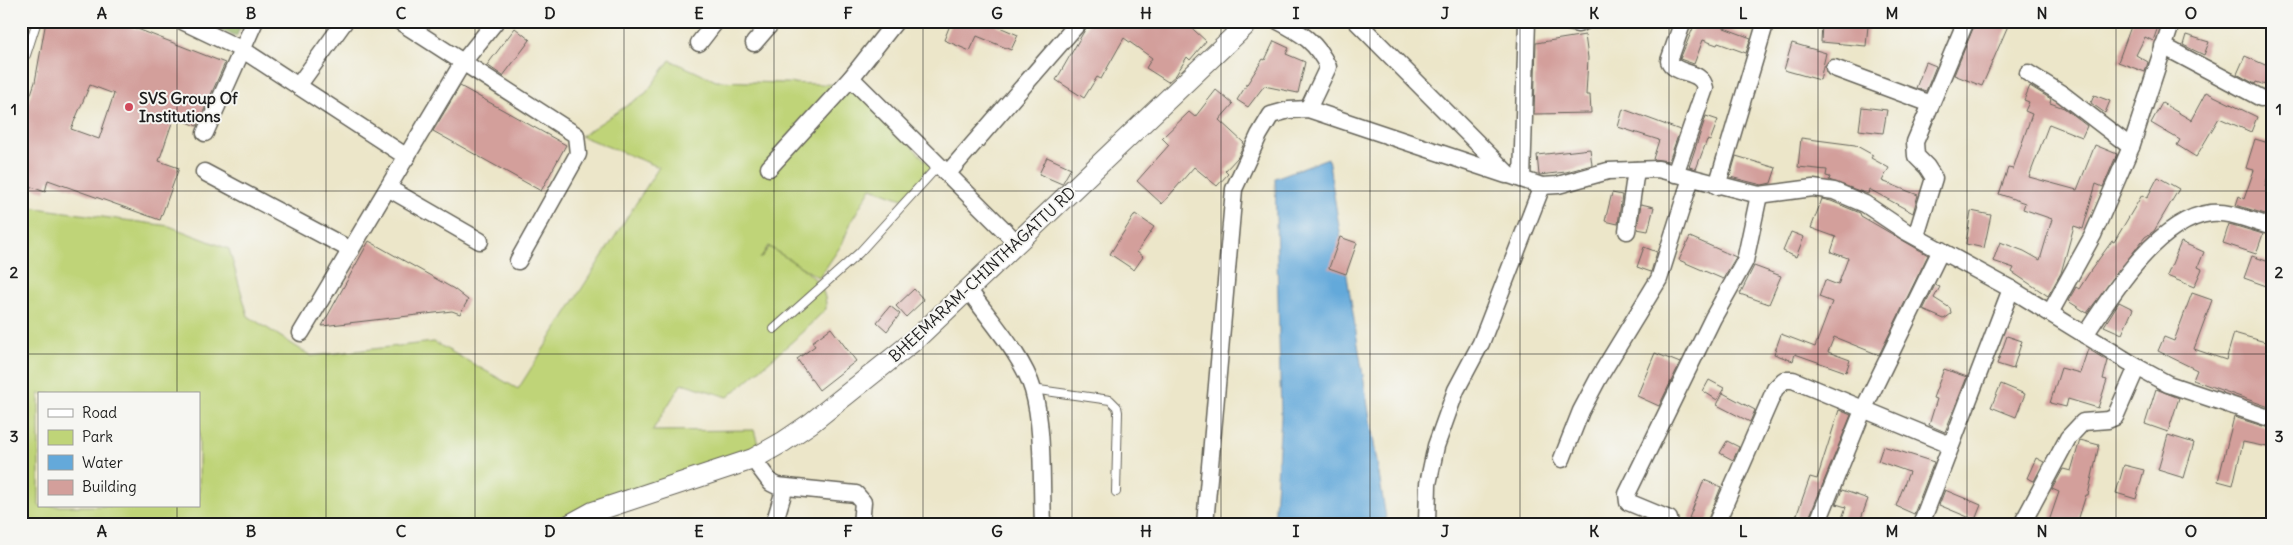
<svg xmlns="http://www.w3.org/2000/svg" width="2293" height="545" viewBox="0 0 2293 545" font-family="Delius,sans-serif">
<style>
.green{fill:#bfd478;stroke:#6e784a;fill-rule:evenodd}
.forest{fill:#97b668;stroke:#5a6942}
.water{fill:#64a9da;stroke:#40627b}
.building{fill:#d39f9b;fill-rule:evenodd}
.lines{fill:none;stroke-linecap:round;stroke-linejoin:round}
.service-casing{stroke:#656359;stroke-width:10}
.minor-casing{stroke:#656359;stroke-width:19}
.tertiary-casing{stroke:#656359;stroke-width:22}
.service{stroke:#fff;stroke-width:8}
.minor{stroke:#fff;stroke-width:16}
.tertiary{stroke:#fff;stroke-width:20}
.grid{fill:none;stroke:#1c1c1c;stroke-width:1;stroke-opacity:0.55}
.poi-dot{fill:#d1495b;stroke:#f6f6f2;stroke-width:2}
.labels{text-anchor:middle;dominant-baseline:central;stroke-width:4;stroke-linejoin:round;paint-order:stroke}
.poi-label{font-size:16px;font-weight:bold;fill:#1c1c1c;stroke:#f6f6f2;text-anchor:start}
.street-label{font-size:16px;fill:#1c1c1c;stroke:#f6f6f2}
.neatline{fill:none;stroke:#1c1c1c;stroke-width:2}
.grid-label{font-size:16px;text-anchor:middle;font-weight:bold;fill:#1c1c1c}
</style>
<rect width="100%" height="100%" fill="#f6f6f2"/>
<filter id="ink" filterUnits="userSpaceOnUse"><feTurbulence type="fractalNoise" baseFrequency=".02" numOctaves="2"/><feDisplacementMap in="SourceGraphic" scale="10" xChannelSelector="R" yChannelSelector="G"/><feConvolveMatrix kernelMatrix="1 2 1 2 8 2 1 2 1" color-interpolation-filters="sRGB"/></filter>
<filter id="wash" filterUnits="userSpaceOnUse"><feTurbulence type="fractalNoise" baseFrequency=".0096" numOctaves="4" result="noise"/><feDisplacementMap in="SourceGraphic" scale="20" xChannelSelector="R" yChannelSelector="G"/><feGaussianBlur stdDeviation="1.12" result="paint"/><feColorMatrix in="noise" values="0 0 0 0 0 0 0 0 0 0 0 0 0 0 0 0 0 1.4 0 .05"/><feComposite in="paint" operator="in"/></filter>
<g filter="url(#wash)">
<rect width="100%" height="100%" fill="#ece6c9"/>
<!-- green -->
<path class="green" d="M670 60 716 81 851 85 935 170 902 199 871 188 852 220 842 244 819 278 768 246 760 259 769 247C792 262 828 277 826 309L794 340 728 397 682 383 652 431 754 430 760 451 562 524H21V206L169 226 229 249 248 316 311 356 434 342 518 389 659 167 581 136 646 93ZM39 394H199V506H39Z"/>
<!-- forest -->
<path class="forest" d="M205 21H243L236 37Z"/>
<!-- water -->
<path class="water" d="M1328 158 1387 524H1274L1281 417 1275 178Z"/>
<g id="blocks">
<!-- building -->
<g class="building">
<path d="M46 21H117L225 63 197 126 174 117 159 161 179 168 160 220 48 180 45 192 21 183V123L35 82ZM90 85 114 94 99 139 71 129Z"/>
<path d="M942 21H999L997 26 1018 35 1011 50 977 36 970 51 944 40 950 25Z"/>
<path d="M1090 21H1184L1206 41 1190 60 1187 57 1176 75 1168 82 1146 68 1152 58 1124 38 1101 79 1097 77 1084 98 1056 80Z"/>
<path d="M1696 21H1726L1724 28 1751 38 1746 53 1718 43 1717 45 1703 40 1694 64 1680 59Z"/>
<path d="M1976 21H2010L1982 86 1954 75Z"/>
<path d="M2133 21H2160L2153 41 2145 37 2136 55 2148 62 2145 72 2118 62Z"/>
<path d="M1822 23 1868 26 1866 46 1821 42Z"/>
<path d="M515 28 530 40 503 76 487 65Z"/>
<path d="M1585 35 1588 58 1586 95H1590L1591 113 1534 114 1536 43Z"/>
<path d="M2186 35 2209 42 2204 55 2183 45Z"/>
<path d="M1274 41 1289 48 1286 54 1305 62 1298 93 1264 86 1248 107 1237 100 1263 59 1265 60Z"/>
<path d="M1792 43 1826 53 1820 80 1784 70Z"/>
<path d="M2245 56 2272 68V87L2256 82 2255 84 2237 74Z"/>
<path d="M1926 62 1936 66 1926 91 1916 88Z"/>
<path d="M460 86 566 145 541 191 433 131Z"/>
<path d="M2030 86 2051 99 2050 103 2064 108 2087 126 2082 137 2049 124 2029 177 2077 190 2095 145 2117 154 2103 187 2096 184 2083 229 2074 226 2061 273 2048 296 2012 272 2014 268 1993 261 2000 242 2024 251 2040 260 2052 219 2023 209 2025 203 1999 194 2008 168 2013 169 2032 114 2025 111 2029 102 2024 100Z"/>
<path d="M1216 90 1233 104 1219 120 1244 143 1238 157 1225 171 1228 174 1217 186 1194 167 1162 204 1137 181 1169 145 1162 138 1189 112 1195 117Z"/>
<path d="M2206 92 2257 117 2251 132 2219 118 2196 157 2177 145 2180 140 2151 123 2162 103 2191 120Z"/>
<path d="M2094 95 2110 101 2105 113 2091 103Z"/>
<path d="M1862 107 1887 110 1883 133 1859 130Z"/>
<path d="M1623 109 1680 130 1669 161 1653 159 1659 140 1618 127Z"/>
<path d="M1706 116 1718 120 1710 141 1707 140 1696 169 1689 167Z"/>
<path d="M1801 138 1855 145 1873 155 1871 158 1889 168 1882 181 1918 195 1913 213 1869 189 1868 194 1829 180 1830 177 1826 176 1827 170 1798 167Z"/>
<path d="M2255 139 2272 144V163L2265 186 2272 188V209L2265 214 2236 205 2239 196 2244 199 2254 170 2246 168Z"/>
<path d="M1590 149 1592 165 1566 172 1539 175 1537 155Z"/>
<path d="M1736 156 1776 168 1771 183 1762 185 1730 177Z"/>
<path d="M1047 157 1071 168 1062 184 1039 174Z"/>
<path d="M2158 177 2179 189 2154 231 2145 237 2087 313 2068 301 2076 287 2079 289 2091 270 2112 241 2114 242 2142 195 2147 198Z"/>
<path d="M1612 193 1622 195 1618 224 1605 221Z"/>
<path d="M1822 199 1831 201 1860 213 1861 216 1928 255 1879 355 1834 337 1828 352 1850 360 1846 372 1795 354 1793 361 1774 354 1781 334 1815 347 1832 302 1819 297 1825 280 1838 285 1848 258 1831 252 1836 237 1811 228Z"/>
<path d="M1641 204 1654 207 1648 231 1637 229Z"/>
<path d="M1971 211 1991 215 1984 248 1966 244Z"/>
<path d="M1135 214 1154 227 1137 252 1143 257 1134 270 1110 254Z"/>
<path d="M2229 224 2263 234 2256 254 2223 243Z"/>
<path d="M1791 232 1804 237 1796 257 1783 251Z"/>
<path d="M1340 237 1357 243 1346 274 1329 268Z"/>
<path d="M1690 237 1736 257 1723 279 1679 260Z"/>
<path d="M369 241 454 289 468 300 460 314 452 311 322 326Z"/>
<path d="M2181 242 2204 252 2198 267 2202 269 2194 287 2167 276Z"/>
<path d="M1644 247 1657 252 1651 272 1637 267Z"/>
<path d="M2252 256 2272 263V288L2244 278Z"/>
<path d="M1754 266 1781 276 1769 304 1740 294Z"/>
<path d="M1935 285 1940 287 1934 298 1950 308 1951 314 1944 319 1923 310Z"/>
<path d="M914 289 924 300 906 317 896 306Z"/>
<path d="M2192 293 2212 300 2194 349 2226 360 2234 333 2272 344V408L2193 380 2197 370 2158 351 2164 337 2174 341Z"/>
<path d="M2119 302 2133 309 2122 334 2104 326Z"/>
<path d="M890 306 900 314 887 331 877 322Z"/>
<path d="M831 328 856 361 819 390 797 359 815 346 812 342Z"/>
<path d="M2007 336 2022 341 2013 369 1997 364Z"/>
<path d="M2088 349 2108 361 2103 379 2107 380 2098 408 2068 399 2066 407 2050 403 2061 368 2080 373Z"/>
<path d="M1655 353 1680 363 1659 406 1637 396Z"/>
<path d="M1944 369 1967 377 1945 432 1929 425 1937 399 1933 398Z"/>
<path d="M1709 380 1724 388 1717 400 1703 391Z"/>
<path d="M2001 384 2025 394 2016 417 1991 407Z"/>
<path d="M2156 389 2179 398 2168 432 2145 424Z"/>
<path d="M1723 393 1755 410 1750 422 1717 405Z"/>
<path d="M1839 410 1851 415 1807 523 1795 520 1810 477 1817 479Z"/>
<path d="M2234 417 2272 429V448L2243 442 2233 485 2218 481Z"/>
<path d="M2168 435 2194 443 2184 478 2158 470Z"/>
<path d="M2080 440 2099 445 2088 495H2086L2077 524H2048L2059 492 2052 489 2063 469 2071 471Z"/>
<path d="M1727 441 1739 447 1733 460 1720 453Z"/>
<path d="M1883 446 1934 462 1914 514 1896 506 1909 472 1878 461Z"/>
<path d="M2036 458 2044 462 2034 481 2027 478Z"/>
<path d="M2124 465 2144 470 2136 499 2116 493Z"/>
<path d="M1704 480 1721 487 1706 524 1689 518Z"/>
<path d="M1842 490 1868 499 1859 524H1840L1846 507 1836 504Z"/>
<path d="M1945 490 1981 505 1975 520 1939 505Z"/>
</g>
</g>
</g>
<g filter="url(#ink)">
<use href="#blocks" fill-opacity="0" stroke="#656359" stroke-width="1"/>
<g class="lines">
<!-- service casing -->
<g class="service-casing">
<g id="service">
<path d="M21 58 26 55 37 21"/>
<path d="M774 329 859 253 939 165"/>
<path d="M1032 389 1110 400 1117 407 1118 412 1116 492"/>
</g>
</g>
<!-- minor casing -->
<g class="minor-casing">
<g id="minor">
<path d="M182 21 243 50 407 157"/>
<path d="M399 21 576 135 578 154 518 261"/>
<path d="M1278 21C1302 33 1317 43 1328 67L1308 109"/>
<path d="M1356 21 1509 175 1542 186 1558 185 1608 171 1658 169 1759 195 1813 188 1834 191 1865 204 1905 231 2011 289 2137 367 2168 384 2272 419"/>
<path d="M1565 21 1578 24 1585 21"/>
<path d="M699 43 716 21"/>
<path d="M754 43 773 21"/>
<path d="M2163 46 2261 98"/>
<path d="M1834 68 1931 104"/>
<path d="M2028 73 2062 94 2131 147"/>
<path d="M851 78 1017 243"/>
<path d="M298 86 345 21"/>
<path d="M205 133 255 21"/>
<path d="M769 168 851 78 896 21"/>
<path d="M204 172 351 250"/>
<path d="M948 173 1080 21"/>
<path d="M1675 174 1705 88C1702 69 1675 76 1669 61L1683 21"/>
<path d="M1522 179 1527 21"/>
<path d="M1717 186 1766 21"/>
<path d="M388 188 480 241"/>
<path d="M1627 231 1636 170"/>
<path d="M1916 236 1934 178 1927 167 1916 156 1915 142 1966 21"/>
<path d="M968 289C989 319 1023 356 1033 390 1044 428 1041 483 1043 524"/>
<path d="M2050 313 2093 235 2131 147 2172 21"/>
<path d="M301 333 463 62 496 21"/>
<path d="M2085 335C2111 295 2158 219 2211 213 2230 211 2251 221 2270 226L2272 221"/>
<path d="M753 459 771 483 777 486 856 494 863 502 861 524"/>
<path d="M1562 459 1581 411 1598 379 1659 279 1691 178"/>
<path d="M774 524 785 487"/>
<path d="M1205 524 1234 189 1259 135 1271 115 1289 110 1308 109 1506 175"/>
<path d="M1427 524 1428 484 1436 446 1456 390 1481 343 1542 186"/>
<path d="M1670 524 1669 519 1628 502 1627 494 1713 318 1745 261 1759 195"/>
<path d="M1716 524 1775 389 1784 380H1793L1950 445"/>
<path d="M1817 524 1864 408 1941 250"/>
<path d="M1921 524 2011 289"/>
<path d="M2022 524 2068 438 2083 422 2108 420 2115 417 2137 367"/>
</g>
</g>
<!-- tertiary casing -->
<g class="tertiary-casing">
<path id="tertiary" d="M571 524 593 512 753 459 783 442 811 423 915 340 1250 21"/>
</g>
<!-- service -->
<use href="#service" class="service"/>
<!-- minor -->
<use href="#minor" class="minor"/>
<!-- tertiary -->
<use href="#tertiary" class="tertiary"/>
</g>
</g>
<!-- grid -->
<path class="grid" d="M177 21V394M326 21V524M475 21V524M624 21V524M774 21V524M923 21V524M1072 21V524M1221 21V524M1370 21V524M1520 21V524M1669 21V524M1818 21V524M1967 21V524M2116 21V524M21 191H2272M21 354H2272M177 506V524"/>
<!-- markers -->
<circle class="poi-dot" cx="129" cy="107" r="5"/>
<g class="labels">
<!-- poi labels -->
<g class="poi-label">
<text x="139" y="98">SVS Group Of<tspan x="139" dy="18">Institutions</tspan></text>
</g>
<!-- street labels -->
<g class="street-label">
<text transform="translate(982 274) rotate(-43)">BHEEMARAM-CHINTHAGATTU RD</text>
</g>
</g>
<!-- margin -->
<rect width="2293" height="545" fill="none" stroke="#f6f6f2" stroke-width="55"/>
<!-- legend -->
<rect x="38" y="392" width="162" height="115" fill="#f6f6f2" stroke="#9f9f9c"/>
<rect x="48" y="409" width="25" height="8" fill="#ffffff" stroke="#9f9f9c"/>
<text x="82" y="418" font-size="15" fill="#1c1c1c">Road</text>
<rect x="48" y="430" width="25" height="15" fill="#bfd478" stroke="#9f9f9c"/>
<text x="82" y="442" font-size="15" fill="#1c1c1c">Park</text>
<rect x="48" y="455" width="25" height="15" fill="#64a9da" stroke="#9f9f9c"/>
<text x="82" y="468" font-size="15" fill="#1c1c1c">Water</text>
<rect x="48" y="480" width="25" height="15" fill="#d39f9b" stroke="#9f9f9c"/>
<text x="82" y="492" font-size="15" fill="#1c1c1c">Building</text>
<rect x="28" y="28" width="2238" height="490" class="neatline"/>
<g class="grid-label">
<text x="102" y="19">A</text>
<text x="251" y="19">B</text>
<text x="401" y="19">C</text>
<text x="550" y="19">D</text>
<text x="699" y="19">E</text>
<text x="848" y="19">F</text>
<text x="997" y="19">G</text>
<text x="1146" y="19">H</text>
<text x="1296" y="19">I</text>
<text x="1445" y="19">J</text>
<text x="1594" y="19">K</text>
<text x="1743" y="19">L</text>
<text x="1892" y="19">M</text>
<text x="2042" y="19">N</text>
<text x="2191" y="19">O</text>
<text x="14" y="115">1</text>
<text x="2279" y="115">1</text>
<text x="14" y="278">2</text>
<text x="2279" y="278">2</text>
<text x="14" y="442">3</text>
<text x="2279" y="442">3</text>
<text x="102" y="537">A</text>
<text x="251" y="537">B</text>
<text x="401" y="537">C</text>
<text x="550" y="537">D</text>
<text x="699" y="537">E</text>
<text x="848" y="537">F</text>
<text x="997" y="537">G</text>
<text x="1146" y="537">H</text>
<text x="1296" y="537">I</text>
<text x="1445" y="537">J</text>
<text x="1594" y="537">K</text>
<text x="1743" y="537">L</text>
<text x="1892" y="537">M</text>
<text x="2042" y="537">N</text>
<text x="2191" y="537">O</text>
</g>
</svg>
